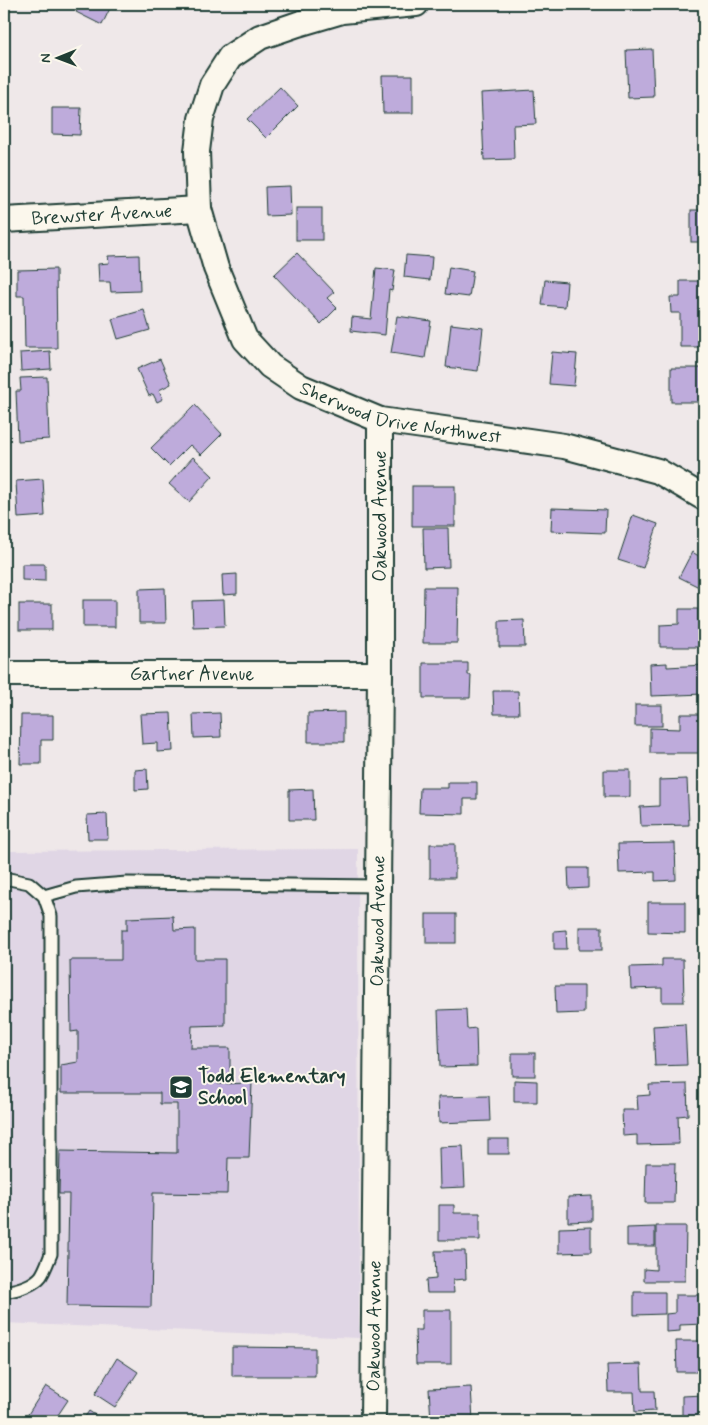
<svg xmlns="http://www.w3.org/2000/svg" width="708" height="1425" viewBox="0 0 708 1425" font-family="Mynerve,sans-serif">
<style>
.built{fill:#e0d6e5}
.building{fill:#beabdb;stroke:#1f3d34}
.lines{fill:none;stroke-linecap:round;stroke-linejoin:round}
.service-casing{stroke:#1f3d34;stroke-width:15}
.minor-casing{stroke:#1f3d34;stroke-width:28}
.service{stroke:#fbf7ec;stroke-width:11}
.minor{stroke:#fbf7ec;stroke-width:24}
.labels{text-anchor:middle;dominant-baseline:central;stroke-width:4;stroke-linejoin:round;paint-order:stroke}
.street-label{font-size:19px;fill:#1f3d34;stroke:#fbf7ec}
.poi-label{font-size:19px;font-weight:bold;fill:#1f3d34;stroke:#fbf7ec;text-anchor:start}
</style>
<rect width="100%" height="100%" fill="#efe8e9"/>
<filter id="ink" filterUnits="userSpaceOnUse"><feTurbulence type="fractalNoise" baseFrequency=".02" numOctaves="2"/><feDisplacementMap in="SourceGraphic" scale="10" xChannelSelector="R" yChannelSelector="G"/><feConvolveMatrix kernelMatrix="1 2 1 2 8 2 1 2 1" color-interpolation-filters="sRGB"/></filter>
<g filter="url(#ink)">
<!-- built -->
<path class="built" d="M358 849 359 1338 4 1323V851Z"/>
<!-- building -->
<g class="building">
<path d="M80 4H112L102 25 76 12Z"/>
<path d="M652 49 654 97 628 98 626 50Z"/>
<path d="M382 75H413V113H383Z"/>
<path d="M280 87 298 106 266 138 247 119Z"/>
<path d="M534 90 536 124 513 125 514 159 484 160 481 93Z"/>
<path d="M52 108H81L80 135 52 134Z"/>
<path d="M290 186 291 215 266 216 265 187Z"/>
<rect x="296" y="208" width="26" height="32"/>
<rect x="691" y="210" width="13" height="32"/>
<path d="M297 253 334 292 327 298 337 308 321 324 274 275Z"/>
<path d="M139 255 140 291 111 292 110 282H99L98 264 109 263 108 256Z"/>
<path d="M406 255 432 257 430 280 404 277Z"/>
<path d="M449 267 473 271 469 297 445 294Z"/>
<path d="M376 268 395 270 392 291 389 290 385 335 351 331 352 317 371 319Z"/>
<path d="M56 269 57 348H25L24 296H17V270Z"/>
<path d="M545 280 567 282 565 307 542 305Z"/>
<path d="M680 281H704V347H680V313H671L670 297H680Z"/>
<path d="M144 310 150 330 118 339 112 319Z"/>
<path d="M397 316 431 321 425 358 391 353Z"/>
<path d="M451 324 483 328 478 371 446 367Z"/>
<path d="M50 351 51 369 21 371 20 353Z"/>
<path d="M552 352 577 354 574 386 549 384Z"/>
<path d="M160 359 171 384 159 390 163 399 157 402 153 394 149 396 137 369Z"/>
<rect x="671" y="368" width="33" height="34"/>
<path d="M47 377 49 439 18 441 16 391H21L20 378Z"/>
<path d="M195 405 222 434 201 455 190 445 169 466 151 448Z"/>
<path d="M193 457 213 476 189 502 169 484Z"/>
<path d="M43 479 45 516 18 518 16 481Z"/>
<rect x="412" y="486" width="43" height="40"/>
<path d="M552 508 606 510 605 533 551 531Z"/>
<path d="M633 515 658 524 643 568 618 560Z"/>
<path d="M423 528H448L449 567 424 568Z"/>
<path d="M692 552 704 559 703 589 679 577Z"/>
<path d="M22 564H45V581L22 580Z"/>
<path d="M237 574V594L223 595 222 575Z"/>
<path d="M424 587H458L457 643H423Z"/>
<path d="M165 588 166 623H139V589Z"/>
<rect x="83" y="600" width="32" height="27"/>
<path d="M224 600 225 626 193 627 192 601Z"/>
<rect x="19" y="604" width="33" height="26"/>
<path d="M679 609H698V621H704V647H660V625L679 624Z"/>
<path d="M524 620 525 647H499V621Z"/>
<path d="M423 663H468V675H471L470 698H423Z"/>
<path d="M667 663V667L704 665V694L651 696 650 664Z"/>
<path d="M493 691H518L519 714H494Z"/>
<rect x="635" y="705" width="27" height="21"/>
<path d="M344 712V742H308V713Z"/>
<path d="M171 713 173 751 157 752V743L142 744 140 714Z"/>
<path d="M220 713 221 737 194 738 193 714Z"/>
<path d="M680 714H704V753H650V728L680 729Z"/>
<path d="M21 715H53V740H41V764H20Z"/>
<path d="M147 769 148 789 135 790V770Z"/>
<rect x="604" y="770" width="26" height="27"/>
<path d="M687 779 689 825 641 826 640 807 659 806V780Z"/>
<path d="M448 782H477V799H464V814L419 813 420 788H448Z"/>
<path d="M313 789 314 820H289V790Z"/>
<path d="M107 814 108 839H88L87 815Z"/>
<path d="M675 843 676 880 655 881V872L619 873 618 844Z"/>
<rect x="430" y="844" width="25" height="34"/>
<path d="M568 868H588V888L569 889Z"/>
<path d="M648 902H685V933L648 932Z"/>
<rect x="426" y="914" width="30" height="29"/>
<path d="M173 916 174 930 195 929V959H225V1025L192 1026 191 1048H230V1074L219 1075 218 1084 252 1083 249 1158H228L227 1194 153 1193 151 1307 67 1306 69 1194H59L60 1151 177 1153V1104H160V1093H61V1065L78 1062V1031L71 1032 70 960H121V930H127V918Z"/>
<rect x="579" y="927" width="23" height="23"/>
<path d="M566 930 567 949H554V931Z"/>
<path d="M662 959H683L684 1002H662V988L631 989 630 967 662 966Z"/>
<path d="M555 986H584V1013L556 1014Z"/>
<path d="M466 1009 467 1029 476 1028 477 1066 440 1067 438 1010Z"/>
<path d="M685 1024 687 1065 655 1066 653 1026Z"/>
<rect x="512" y="1053" width="23" height="23"/>
<path d="M514 1080 537 1081V1102H514Z"/>
<path d="M687 1084 688 1115 678 1116 679 1144 637 1145V1135L623 1136 622 1110H638L637 1096 650 1095 649 1085Z"/>
<path d="M489 1096 490 1121 439 1123 438 1097Z"/>
<rect x="488" y="1139" width="21" height="15"/>
<path d="M463 1146 465 1187 440 1188 439 1147Z"/>
<path d="M646 1163H675L674 1203H645Z"/>
<path d="M592 1196V1221L568 1222V1197Z"/>
<path d="M439 1205H454V1213H480V1240H439Z"/>
<path d="M656 1226H686L685 1281H644V1269L656 1270Z"/>
<path d="M591 1227V1252L559 1253V1228Z"/>
<path d="M655 1227V1246H627V1228Z"/>
<path d="M435 1251H465L466 1279 453 1280 454 1293H427L426 1280 436 1279Z"/>
<path d="M634 1292H665V1314L634 1315Z"/>
<path d="M675 1295H704V1324L680 1325V1331L666 1332V1314L675 1313Z"/>
<path d="M422 1310H451V1364H416L415 1330H422Z"/>
<path d="M676 1341H704V1372H677Z"/>
<path d="M232 1347 315 1348V1376H232Z"/>
<path d="M117 1358 138 1372 115 1407 95 1394Z"/>
<path d="M641 1364 642 1391H654L655 1411 635 1412 634 1392H608L607 1365Z"/>
<path d="M46 1386 68 1400 54 1421H28L25 1419Z"/>
<path d="M471 1387 473 1421H431L429 1389Z"/>
<path d="M704 1395V1421H678V1419H682V1396Z"/>
<path d="M89 1411 104 1421H82Z"/>
</g>
<g class="lines">
<!-- service casing -->
<g class="service-casing">
<g id="service">
<path d="M4 878 29 883 44 896 51 916V1254C48 1261 45 1270 41 1276 33 1286 16 1290 4 1292"/>
<path d="M44 896 76 887 127 883 378 886"/>
</g>
</g>
<!-- minor casing -->
<g class="minor-casing">
<g id="minor">
<path id="s1" d="M416 4 342 11 298 24 260 37 230 57 212 85 201 119 197 151 199 209 216 268 245 339 270 366 301 387 380 420 564 446 658 471 704 498"/>
<path id="s2" d="M4 220 199 209"/>
<path id="s3" d="M4 674H380"/>
<path id="s4" d="M373 1421 380 674V420"/>
</g>
</g>
<!-- service -->
<use href="#service" class="service"/>
<!-- minor -->
<use href="#minor" class="minor"/>
</g>
</g>
<!-- icons -->
<defs>
<g id="school-square" transform="scale(1.25)"><rect x="-9" y="-9" width="18" height="18" rx="4" fill="#1f3d34" stroke="#fbf7ec"/><path d="M0-5L7-2L0 1L-7-2ZM-4 1L0 2.5L4 1V4Q0 6-4 4Z" fill="#fff"/></g>
</defs>
<g fill-rule="evenodd">
<use href="#school-square" x="181" y="1087"/>
</g>
<g class="labels">
<!-- street labels -->
<g class="street-label">
<text stroke="none"><textPath href="#s2" startOffset="98">Brewster Avenue</textPath></text>
<text stroke="none"><textPath href="#s1" startOffset="672">Sherwood Drive Northwest</textPath></text>
<text transform="translate(380 516) rotate(-90)">Oakwood Avenue</text>
<text stroke="none"><textPath href="#s3" startOffset="188">Gartner Avenue</textPath></text>
<text stroke="none"><textPath href="#s4" startOffset="500">Oakwood Avenue</textPath></text>
<text stroke="none"><textPath href="#s4" startOffset="95">Oakwood Avenue</textPath></text>
</g>
<!-- poi labels -->
<g class="poi-label">
<text x="198" y="1076">Todd Elementary<tspan x="198" dy="22">School</tspan></text>
</g>
</g>
<!-- margin -->
<rect width="708" height="1425" fill="none" stroke="#fbf7ec" stroke-width="20"/>
<rect x="10" y="10" width="688" height="1405" fill="none" stroke="#1f3d34" stroke-width="2" filter="url(#ink)"/>
<!-- north arrow -->
<g transform="translate(58 58) rotate(269)" stroke="#fbf7ec" stroke-width="4" paint-order="stroke">
<path d="M0-4L9 19L0 12L-9 19Z" fill="#1f3d34"/>
<text y="-8" font-size="14" font-weight="bold" text-anchor="middle" fill="#1f3d34">N</text>
</g>
</svg>
